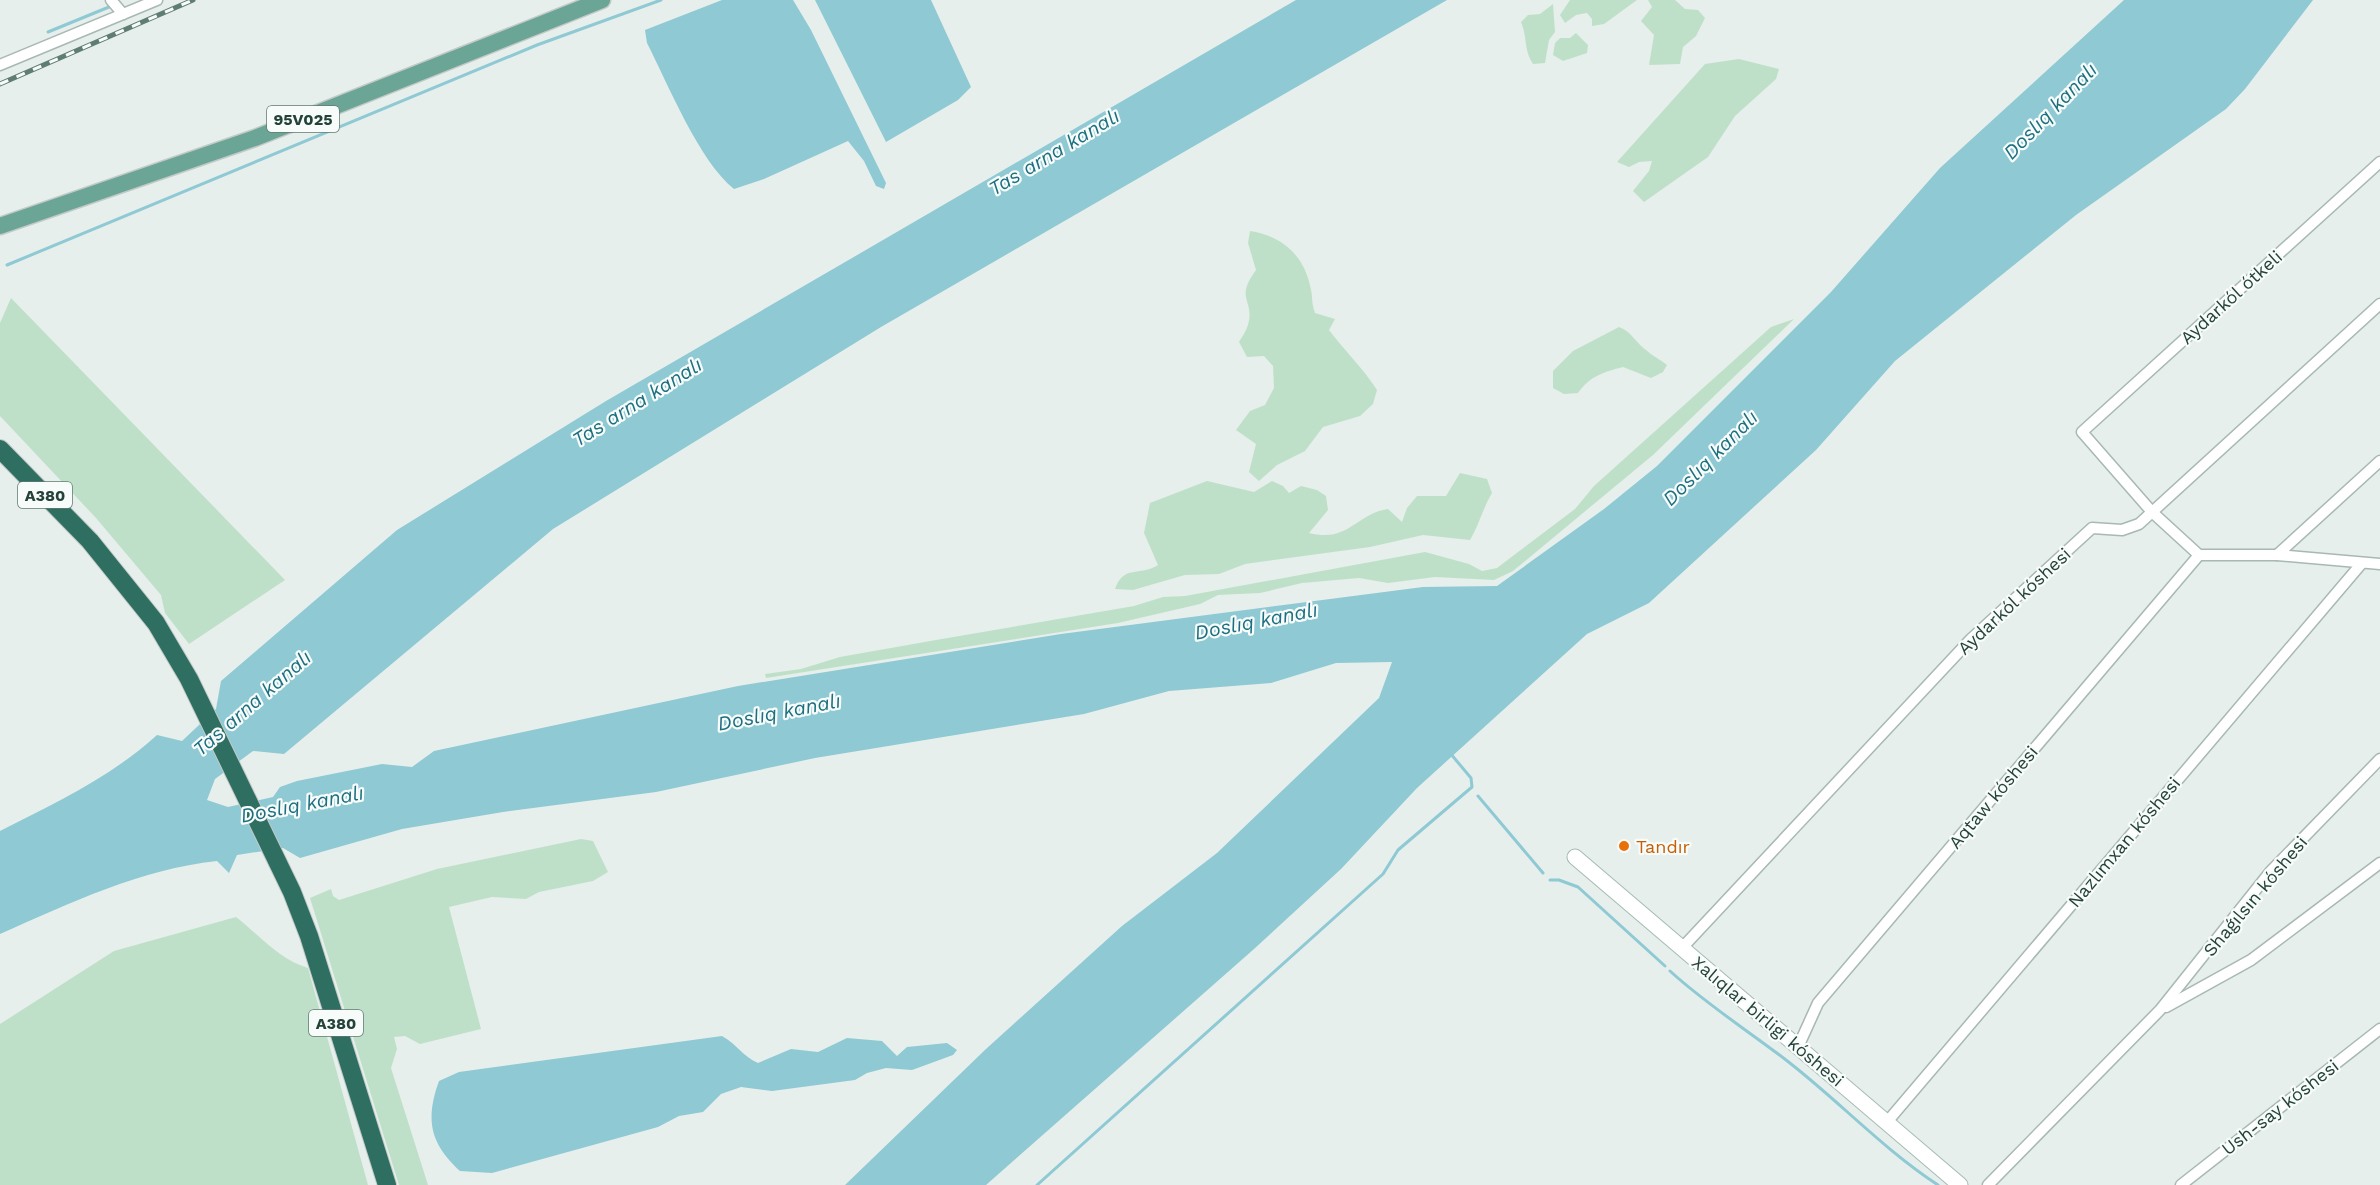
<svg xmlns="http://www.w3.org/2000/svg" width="2380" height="1185" viewBox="0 0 2380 1185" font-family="'Work Sans',sans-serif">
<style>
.green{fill:#bfe0c8}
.water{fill:#8ec9d4}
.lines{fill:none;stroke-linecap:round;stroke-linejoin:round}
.stream{stroke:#8ec9d4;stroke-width:3}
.street-casing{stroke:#a8b8b2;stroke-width:13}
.secondary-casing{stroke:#a4bbb3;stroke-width:17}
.primary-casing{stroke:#c2cac8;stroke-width:19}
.highway-casing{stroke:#c2cac8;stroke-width:20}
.street{stroke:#fff;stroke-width:10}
.secondary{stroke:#fff;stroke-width:15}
.primary{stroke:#6aa596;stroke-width:16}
.highway{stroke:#2f6f62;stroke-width:18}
.rail-casing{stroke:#5f7d75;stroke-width:5}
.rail{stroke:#f7fbf9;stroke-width:3;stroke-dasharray:9;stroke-linecap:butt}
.food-dot{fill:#e8710a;stroke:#f7fbf9;stroke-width:2}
.labels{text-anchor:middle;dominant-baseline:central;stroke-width:4.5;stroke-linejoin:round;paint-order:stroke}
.shield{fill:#f7fbf9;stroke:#637a73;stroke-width:1.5}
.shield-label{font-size:16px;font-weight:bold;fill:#24423a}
.street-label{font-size:18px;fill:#24423a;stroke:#f7fbf9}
.food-label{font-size:18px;fill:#c56008;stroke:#f7fbf9;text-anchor:start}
.water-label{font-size:20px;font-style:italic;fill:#1c6f80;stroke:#f7fbf9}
</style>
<rect width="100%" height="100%" fill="#e6efeb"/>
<!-- green -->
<g class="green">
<path d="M1570 0H1637L1604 24 1592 26V19L1587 13 1576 15 1565 23 1560 15Z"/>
<path d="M1648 0H1675L1685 9 1698 10 1705 18 1696 36 1683 47 1680 64 1649 65 1654 35 1641 21 1652 7Z"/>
<path d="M1553 4 1555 32 1549 40 1545 63 1533 64C1523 48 1528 39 1521 22L1528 15 1540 14Z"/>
<path d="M1576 33 1588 45 1587 53 1563 61 1553 55 1555 43 1560 38H1570Z"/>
<path d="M1739 59 1779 69 1776 79 1735 116 1708 157 1644 202 1633 191 1649 171 1652 161 1639 162 1629 167 1617 162 1705 64Z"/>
<path d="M1250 231C1283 236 1305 256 1311 290 1313 299 1311 301 1315 313L1335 319 1329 330C1345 351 1363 368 1377 390L1373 404 1360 416 1323 427 1305 451 1277 465 1259 481 1249 472 1256 444 1236 430 1250 411 1265 405 1274 388 1273 366 1264 356 1247 357 1239 342C1242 337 1246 331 1248 325 1255 299 1234 300 1256 270L1248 243Z"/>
<path d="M11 298 285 580 189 644 165 613 161 595 96 518 0 416V323Z"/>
<path d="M1794 319 1653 455 1513 571 1494 580 1435 577 1388 583 1359 578 1302 583 1260 593 1218 595 1200 604 1118 623 766 678 765 674 801 669 840 657 936 640 1134 606 1163 597 1185 596 1425 552 1469 564 1482 571 1497 568 1575 509 1594 486 1771 327Z"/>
<path d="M1619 327C1632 332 1635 342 1646 350 1652 356 1660 359 1667 365L1663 372 1651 378 1623 367C1604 372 1590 376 1578 393L1564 394 1553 388V371L1573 351Z"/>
<path d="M1460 473 1487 479 1492 493C1483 508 1479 525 1470 540L1423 535 1370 547 1245 564 1219 574 1185 575 1133 590 1115 589C1124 564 1139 577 1158 565L1144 533 1150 503 1207 481 1254 492 1272 481 1283 486 1289 493 1301 486 1317 490 1326 496 1328 510 1309 533C1349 543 1355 514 1388 509L1402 522 1407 508 1417 496H1446Z"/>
<path d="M581 839 593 841 608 872 593 881 539 892 526 899 492 897 449 907 481 1029 420 1044 405 1036 394 1037 397 1049 391 1068 428 1185H399L310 898 331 889 333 896 339 900 437 869Z"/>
<path d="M236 917C259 935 280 960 308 968L368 1185H0V1024L114 951Z"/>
</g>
<!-- water -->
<g class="water">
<path d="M722 0H793L811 30 886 183 884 189 876 186 864 161 848 141 764 179 734 189C699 161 668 84 647 43L645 30Z"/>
<path d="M815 0H931L971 87 958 100 886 142Z"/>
<path d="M1296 0H1447L881 327 553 529 284 754 253 751 215 779 207 800 228 807 273 797 280 787 297 781 382 764 412 767 434 751 738 686 1061 634 1423 587 1497 586 1604 509 1657 466 1831 292 1940 168 2124 0H2313L2245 89 2226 109 2076 215 1895 361 1816 450 1649 603 1587 634 1417 788 1341 869 1254 949 986 1185H845L986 1049 1122 926 1217 853 1379 698 1392 662 1336 663 1271 683 1169 691 1084 714 815 758 656 792 503 812 402 829 300 858 283 848 237 855 229 873 217 861C141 869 70 903 0 934V831C55 803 111 777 157 735L182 741 216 709 221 681 397 530 606 401Z"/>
<path d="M722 1036C738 1045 742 1056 758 1063L791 1049 818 1052 847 1038 882 1041 897 1056 907 1047 947 1043 957 1050 953 1055 923 1066 912 1070 886 1068 867 1073 855 1080 772 1091 741 1087 721 1094 703 1112 679 1116 658 1127 492 1173 460 1171C430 1143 425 1120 439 1081L459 1072Z"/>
</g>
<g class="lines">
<!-- stream -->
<g class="stream">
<path d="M48 32 109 7"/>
<path d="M7 265 537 45 661 0"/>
<path d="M1478 796 1543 873"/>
<path d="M1550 880H1559L1578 887 1665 966"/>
<path d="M1670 971C1706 1004 1747 1030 1786 1060 1838 1100 1883 1149 1938 1185"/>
<path d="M1037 1185 1383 874 1398 850 1472 787 1471 778 1450 753"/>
</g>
<!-- street casing -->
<g class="street-casing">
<g id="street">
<path d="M111 0 123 14"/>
<path d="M0 65 157 0"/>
<path d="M2380 162 2082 432 2152 512 2199 555H2277L2380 564"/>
<path d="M2277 555 2380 461"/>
<path d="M1682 948 1971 639 2092 528 2122 530 2139 524 2380 304"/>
<path d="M2166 1007 2251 960 2380 863"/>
<path d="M1798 1047 1818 1003 2199 555"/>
<path d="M1887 1122 2362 563"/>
<path d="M1988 1185 2160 1010 2270 872 2380 759"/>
<path d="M2181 1185 2380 1029"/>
</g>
</g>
<!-- secondary casing -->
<g class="secondary-casing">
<path id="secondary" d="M1575 857 1960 1185"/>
</g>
<!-- primary casing -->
<g class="primary-casing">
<path id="primary" d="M0 226 255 138 602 0"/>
</g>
<!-- highway casing -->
<g class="highway-casing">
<path id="highway" d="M0 449 90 541 156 623 189 679 292 892 309 936 387 1185"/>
</g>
<!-- street -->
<use href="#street" class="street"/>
<!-- secondary -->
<use href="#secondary" class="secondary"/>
<!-- primary -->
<use href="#primary" class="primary"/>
<!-- highway -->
<use href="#highway" class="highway"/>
<!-- rail casing -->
<g class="rail-casing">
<path id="rail" d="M0 84 193 0"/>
</g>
<!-- rail -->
<use href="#rail" class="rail"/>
</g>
<!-- markers -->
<circle class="food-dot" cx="1624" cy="846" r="6"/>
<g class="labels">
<!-- shield labels -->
<g class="shield">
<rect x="267" y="106" width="72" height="26" rx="4.5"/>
<rect x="18" y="482" width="54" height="26" rx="4.5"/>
<rect x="309" y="1010" width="54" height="26" rx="4.5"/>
</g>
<g class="shield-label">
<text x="303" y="119">95V025</text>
<text x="45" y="495">A380</text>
<text x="336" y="1023">A380</text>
</g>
<!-- street labels -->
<g class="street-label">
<text transform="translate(2231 297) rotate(-42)">Aydarkól ótkeli</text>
<text transform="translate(2014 601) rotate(-43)">Aydarkól kóshesi</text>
<text transform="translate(1993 797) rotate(-50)">Aqtaw kóshesi</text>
<text transform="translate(2124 842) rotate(-50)">Nazlımxan kóshesi</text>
<text transform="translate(2255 896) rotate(-50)">Shaǵılsın kóshesi</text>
<text transform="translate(1768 1021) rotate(40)">Xalıqlar birligi kóshesi</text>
<text transform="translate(2280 1107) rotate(-38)">Ush-say kóshesi</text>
</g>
<!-- food labels -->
<g class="food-label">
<text x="1636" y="846">Tandır</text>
</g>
<!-- water labels -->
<g class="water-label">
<text transform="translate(2050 111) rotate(-46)">Doslıq kanalı</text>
<text transform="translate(1054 152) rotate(-31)">Tas arna kanalı</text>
<text transform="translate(637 402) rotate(-32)">Tas arna kanalı</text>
<text transform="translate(1710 458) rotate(-45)">Doslıq kanalı</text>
<text transform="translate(1256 621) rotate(-11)">Doslıq kanalı</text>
<text transform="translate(252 703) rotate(-41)">Tas arna kanalı</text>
<text transform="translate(779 712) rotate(-11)">Doslıq kanalı</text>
<text transform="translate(302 804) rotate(-11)">Doslıq kanalı</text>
</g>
</g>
</svg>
